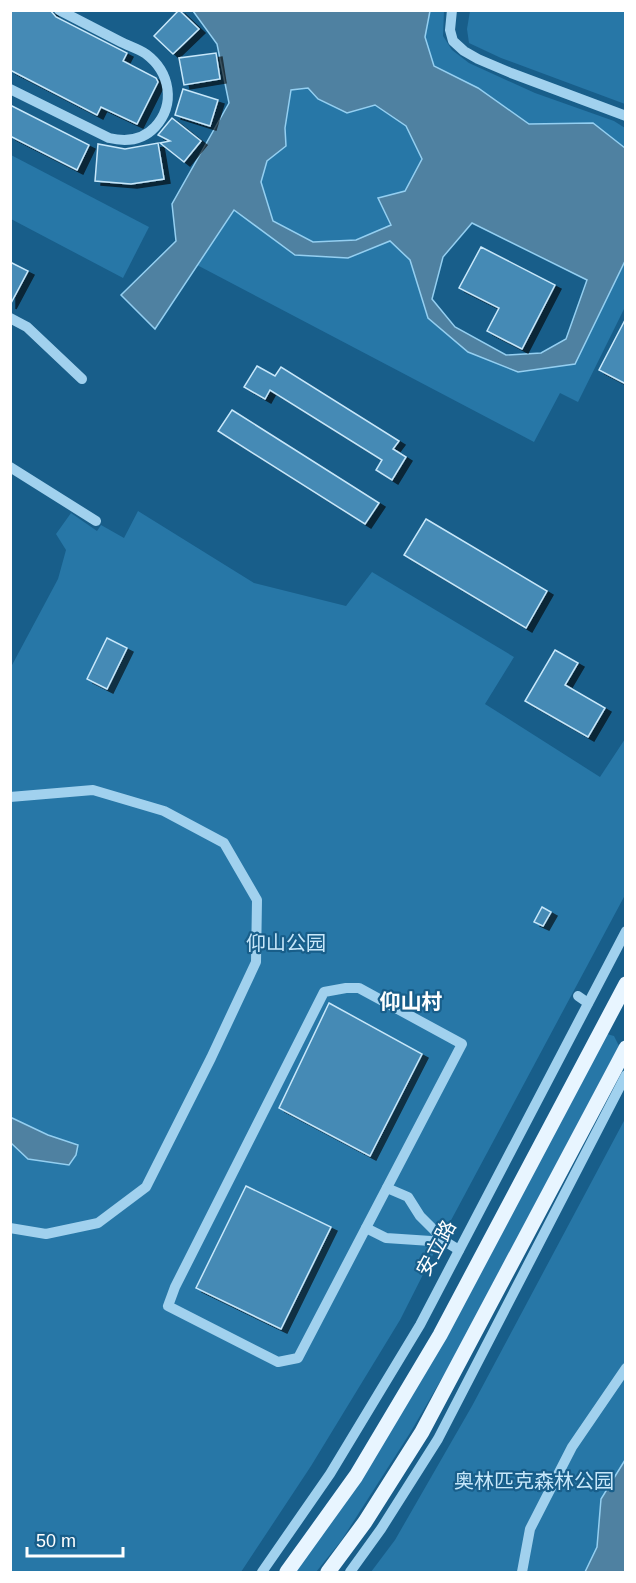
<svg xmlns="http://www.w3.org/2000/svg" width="636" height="1583" viewBox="0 0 636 1583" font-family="Arial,'Noto Sans SC',sans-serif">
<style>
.green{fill:#2777a7}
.water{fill:#4f81a1;stroke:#94cff1;stroke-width:1.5;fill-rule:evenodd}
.building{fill:#448ab5;stroke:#c7e7fa;stroke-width:1.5;filter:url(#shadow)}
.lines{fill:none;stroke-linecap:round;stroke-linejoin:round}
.minor{stroke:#a1d1ee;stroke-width:10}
.major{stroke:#e8f5ff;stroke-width:15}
.labels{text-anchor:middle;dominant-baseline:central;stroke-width:4.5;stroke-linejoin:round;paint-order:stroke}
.park-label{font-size:20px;fill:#c7e7fa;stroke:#185e8a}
.street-label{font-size:20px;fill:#fff;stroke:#185e8a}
.neighbourhood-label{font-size:21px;font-weight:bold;fill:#fff;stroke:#185e8a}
</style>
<defs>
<filter id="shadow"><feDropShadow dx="6" dy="4" stdDeviation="0" flood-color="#0009"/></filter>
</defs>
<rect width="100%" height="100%" fill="#185e8a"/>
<!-- green -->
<g class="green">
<path d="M430 11H444L443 36 452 50 469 63 535 93 614 121 625 128V148L593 123 529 124 478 88 434 65 425 37Z"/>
<path d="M470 11H625V104L501 58 469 43 467 29Z"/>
<path d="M308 88 318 99 347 113 375 105 406 126 422 159 405 191 391 225 356 240 313 242 273 221 261 182 267 161 286 146 285 128 291 89Z"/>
<path d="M11 155 149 227 123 278 11 219Z"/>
<path d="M234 210 295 255 348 258 390 240 410 260 428 318 468 352 575 364 625 261V307L578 402 560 393 534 442 197 265Z"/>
<path d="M138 511 254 583 346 606 372 572 514 657 485 704 600 777 625 739V895L441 1239 400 1320 311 1466 241 1572H11V667L58 579 66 550 56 534 71 513 97 531 101 525 124 538Z"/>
<path d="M607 1034 614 1036 619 1046 452 1361 410 1433 341 1541 316 1572H295Z"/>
<path d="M625 1119V1572H371L395 1540 472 1406Z"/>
</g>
<!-- water -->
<g class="water">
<path d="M193 11H430L425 37 434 66 478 88 529 124 593 123 625 148V261L575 364 518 372 468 352 428 318 410 260 390 241 348 258 295 255 234 210 155 329 121 295 176 241 172 204 229 103 217 44ZM308 88 318 99 347 113 375 105 406 126 422 159 405 191 378 198 391 225 356 240 313 242 273 221 261 182 267 161 286 146 285 128 291 90ZM472 223 587 280 566 339 541 353 506 355 455 327 432 299 443 257Z"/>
<path d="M10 1117 48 1135 78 1145 76 1155 69 1165 28 1159 11 1143Z"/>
<path d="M625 1460V1572H585L597 1547 601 1499Z"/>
</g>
<!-- building -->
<g class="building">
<path d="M10 10H50L56 17 127 53 123 61 156 78 158 82 137 124 101 107 97 115 10 70Z"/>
<path d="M179 10 199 29 173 54 154 36Z"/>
<path d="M216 53 220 79 184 85 179 58Z"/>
<path d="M183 89 218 100 210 126 175 115Z"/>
<path d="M10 105 89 145 77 170 10 136Z"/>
<path d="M172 118 201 141 184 162 160 143 170 141 158 135Z"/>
<path d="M158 143 164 179 131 184 95 181 98 144 125 149Z"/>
<path d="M481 247 555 285 522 349 487 331 499 308 459 288Z"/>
<path d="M10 262 28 271 10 305Z"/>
<path d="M626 318V384L599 370Z"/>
<path d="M257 366 275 376 281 367 399 441 393 449 406 457 392 480 376 470 382 460 270 390 265 399 244 387Z"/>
<path d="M232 410 379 503 365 524 218 431Z"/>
<path d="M426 519 547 591 526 628 404 555Z"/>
<path d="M107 638 127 648 107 689 87 679Z"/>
<path d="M555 650 578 663 565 685 605 708 588 737 525 701Z"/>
<path d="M542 907 551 912 543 926 534 922Z"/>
<path d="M329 1003 422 1054 370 1156 279 1108Z"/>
<path d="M246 1186 331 1227 281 1329 196 1288Z"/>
</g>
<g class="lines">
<!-- minor -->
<g class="minor">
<path d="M452 10 450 30 453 41 464 51 478 59 511 73 626 116"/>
<path d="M10 89 109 138C126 142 143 140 155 127 176 104 170 72 146 54 139 49 129 46 121 42 100 31 80 21 59 10"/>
<path d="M10 318 27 327 82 379"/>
<path d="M10 467 96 521"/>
<path d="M10 797 93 790 164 811 224 843 257 900 256 962 211 1058 146 1187 98 1223 46 1234 10 1228"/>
<path d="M346 988H359L462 1044 298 1358 278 1362 168 1306 175 1287 324 992Z"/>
<path d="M578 996 588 1003"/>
<path d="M387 1188 408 1197 420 1216 446 1242 459 1250"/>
<path d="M366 1228 386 1238 446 1242"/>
<path d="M262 1572 330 1474 420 1325 626 931"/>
<path d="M350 1572 381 1529 438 1439 626 1075"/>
<path d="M522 1572 530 1529 572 1447 626 1368"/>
</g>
<!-- major -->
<g class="major">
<path d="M287 1572 356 1476 440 1335 626 984"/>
<path d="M328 1572 365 1522 422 1432 626 1048"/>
</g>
</g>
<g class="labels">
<!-- park labels -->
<g class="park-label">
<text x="286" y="943">仰山公园</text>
<text x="534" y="1481">奥林匹克森林公园</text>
</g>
<!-- street labels -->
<g class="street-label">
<text transform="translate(436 1248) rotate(-62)">安立路</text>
</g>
<!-- neighbourhood labels -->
<g class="neighbourhood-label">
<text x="411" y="1001">仰山村</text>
</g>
</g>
<!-- border -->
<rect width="636" height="1583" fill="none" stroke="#ffffff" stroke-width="24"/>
<!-- scale -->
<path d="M27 1547v9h96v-9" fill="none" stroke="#ffffff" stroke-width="3"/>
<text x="36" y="1547" font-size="18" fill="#ffffff" stroke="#185e8a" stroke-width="4.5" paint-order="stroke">50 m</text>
</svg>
